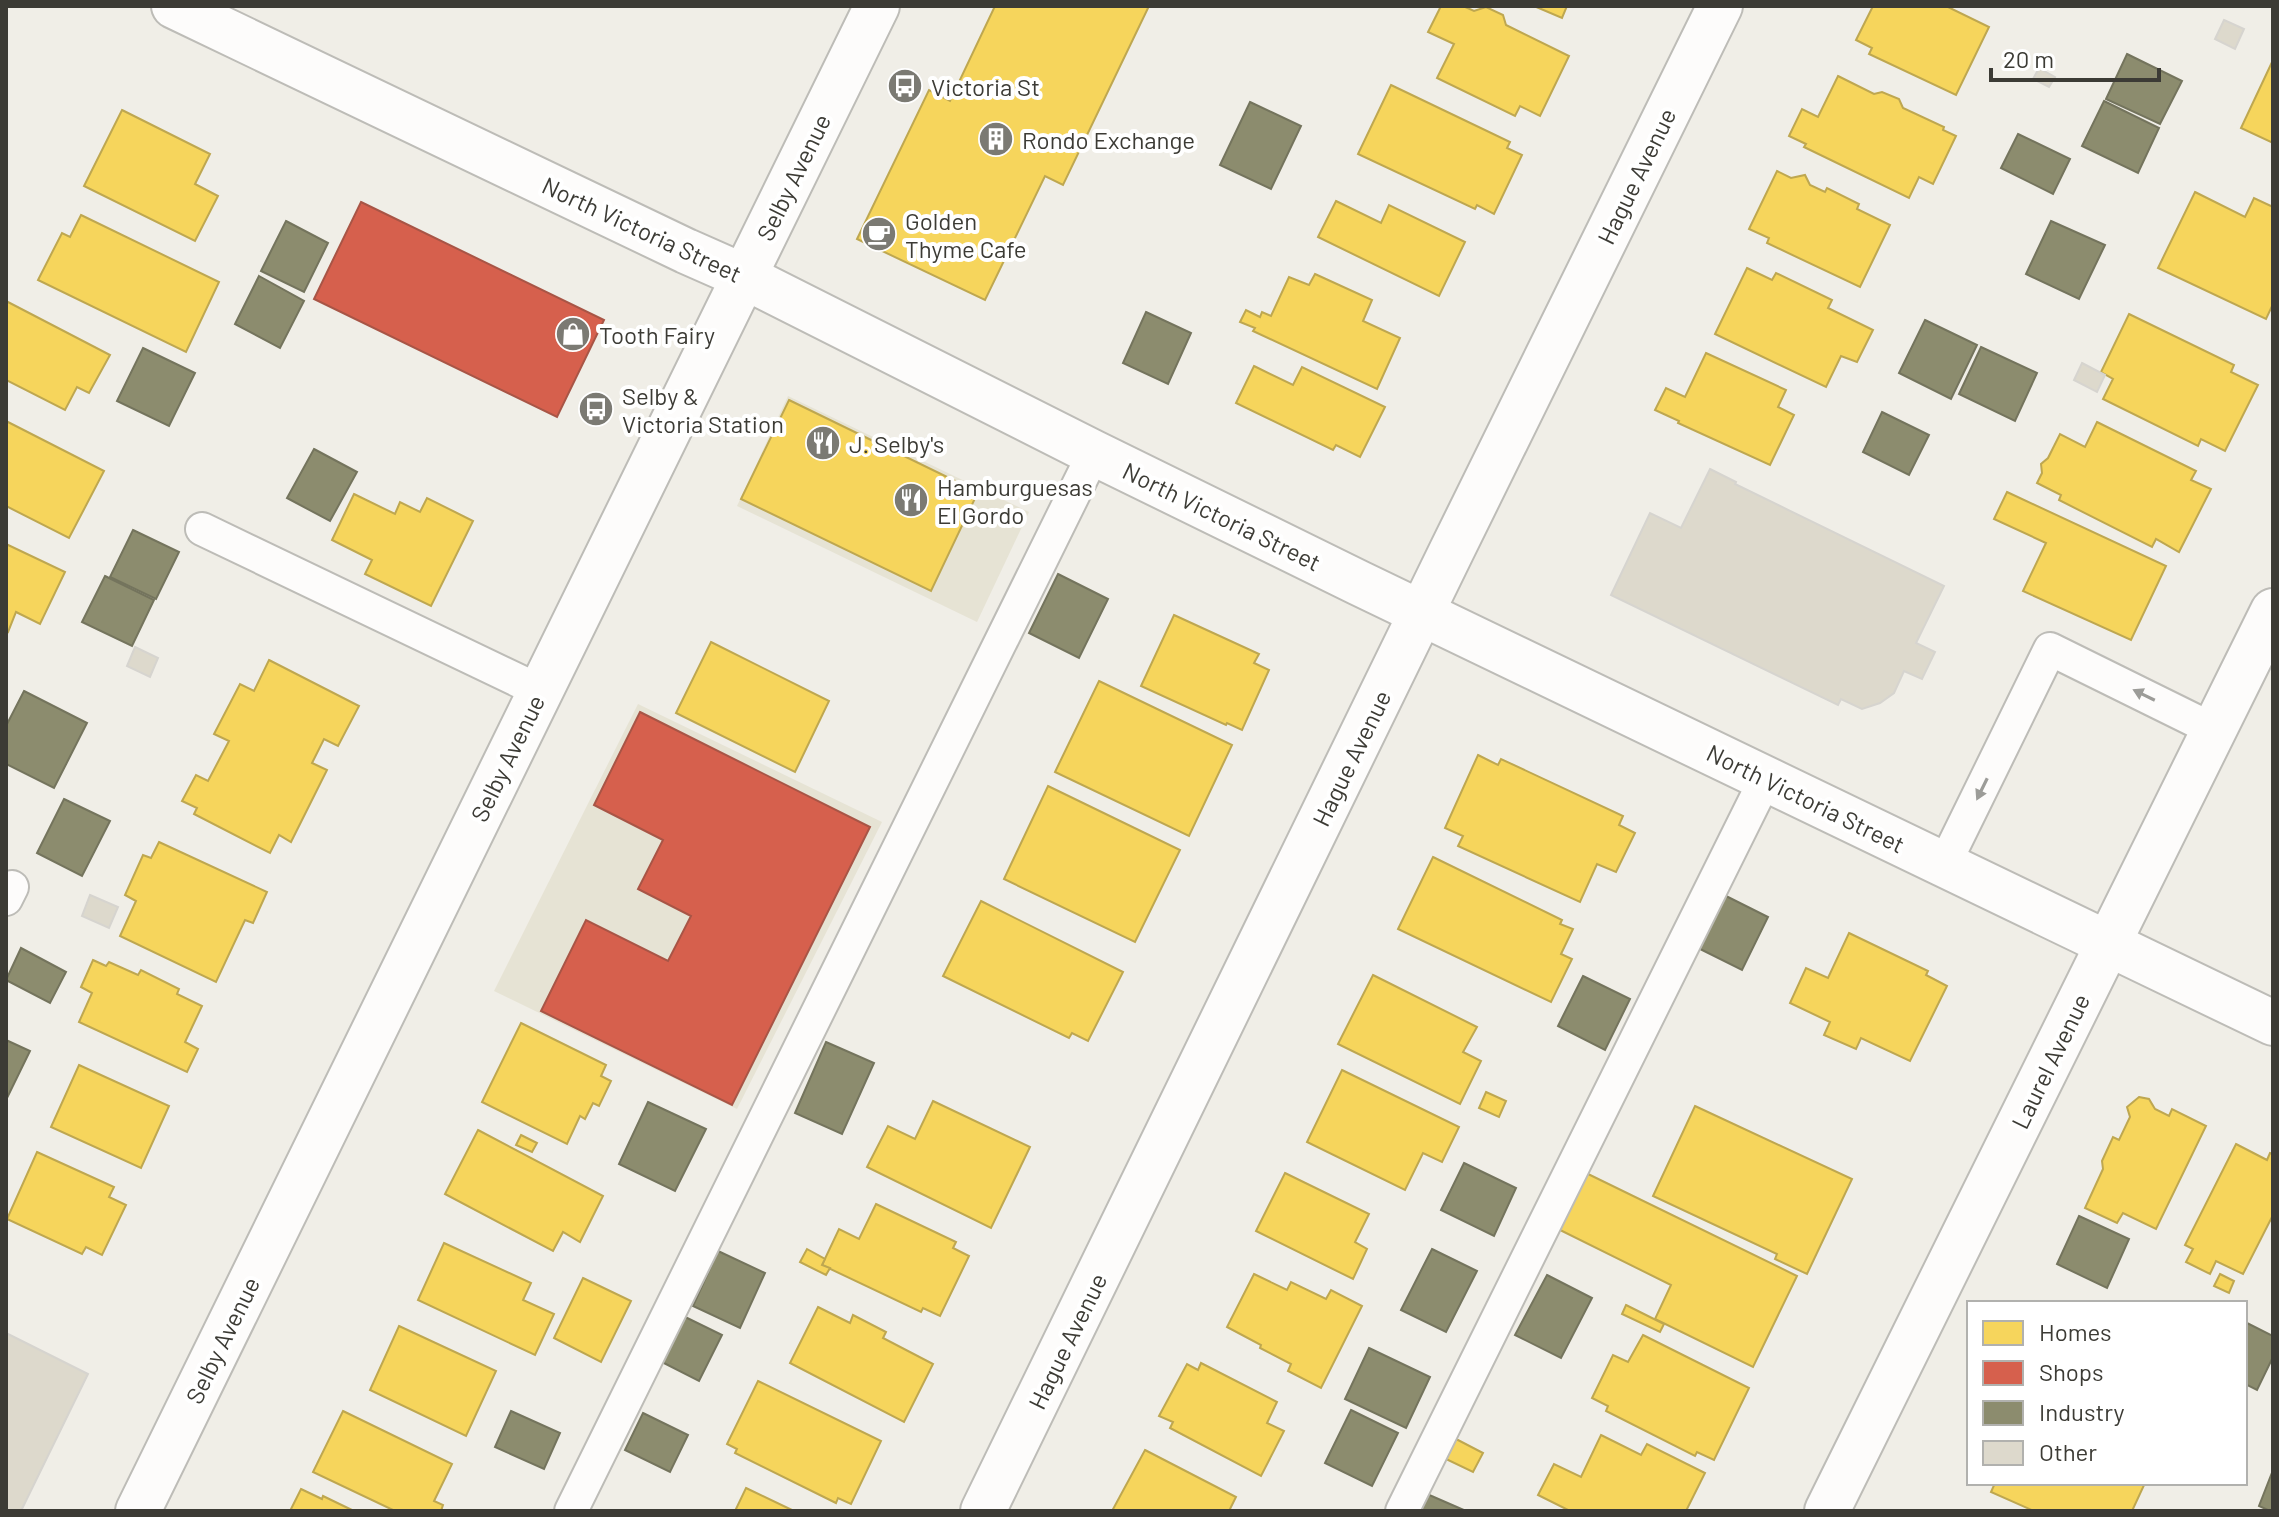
<svg xmlns="http://www.w3.org/2000/svg" width="2279" height="1517" viewBox="0 0 2279 1517" font-family="Barlow,sans-serif">
<style>
.built{fill:#e6e3d4}
.homes{fill:#f6d55c;stroke:#bea750;stroke-width:2}
.shops{fill:#d6604d;stroke:#a85546;stroke-width:2}
.industry{fill:#8c8c6e;stroke:#74745d;stroke-width:2}
.building{fill:#ddd9cc;stroke:#d6d4cf;stroke-width:2}
.lines{fill:none;stroke-linecap:round;stroke-linejoin:round}
.service-casing{stroke:#bdbcb7;stroke-width:36}
.minor-casing{stroke:#bdbcb7;stroke-width:48}
.tertiary-casing{stroke:#bdbcb7;stroke-width:48}
.service{stroke:#fdfcfb;stroke-width:32}
.minor{stroke:#fdfcfb;stroke-width:44}
.tertiary{stroke:#fdfcfb;stroke-width:44}
.oneway{fill:#9c9c98}
.labels{text-anchor:middle;dominant-baseline:central;stroke-width:8;stroke-linejoin:round;paint-order:stroke}
.poi-label{font-size:24px;fill:#3c3b35;stroke:#fff;text-anchor:start}
.street-label{font-size:24px;fill:#3c3b35;stroke:#fff}
</style>
<rect width="100%" height="100%" fill="#f0eee7"/>
<!-- built -->
<g class="built">
<path d="M788 396 1029 512 977 622 737 506Z"/>
<path d="M638 704 882 822 737 1109 494 991Z"/>
</g>
<!-- homes -->
<g class="homes">
<path d="M995 6H1149L1063 185 1045 176 985 300 857 239 929 90 950 101Z"/>
<path d="M1441 6H1463L1474 11 1486 7 1503 15 1506 25 1569 56 1540 116 1520 106 1515 116 1437 78 1454 44 1428 32Z"/>
<path d="M1534 6H1567L1562 18Z"/>
<path d="M1873 6H1946L1989 27 1956 95 1869 54 1872 48 1856 40Z"/>
<path d="M2273 60V143L2241 128Z"/>
<path d="M1838 76 1874 94 1882 92 1899 99 1903 108 1944 127 1943 130 1956 136 1933 184 1919 177 1909 198 1804 147 1806 144 1789 136 1802 109 1818 117Z"/>
<path d="M1391 85 1510 142 1507 148 1522 155 1494 214 1477 205 1475 209 1358 154Z"/>
<path d="M122 110 210 154 195 184 218 196 195 241 84 186Z"/>
<path d="M1777 171 1791 178 1805 175 1810 185 1825 192 1827 188 1859 204 1857 209 1890 225 1860 287 1767 243 1769 238 1749 229Z"/>
<path d="M2195 192 2245 217 2254 198 2273 207V304L2266 319 2158 268Z"/>
<path d="M1336 201 1381 223 1389 205 1465 242 1439 296 1318 237Z"/>
<path d="M81 215 219 282 186 352 38 280 62 233 70 237Z"/>
<path d="M1747 268 1772 280 1776 273 1832 300 1828 308 1873 330 1857 362 1841 356 1826 387 1715 334Z"/>
<path d="M1315 274 1372 300 1363 321 1400 338 1377 389 1253 331 1255 328 1240 322 1246 310 1260 317 1262 312 1271 316 1289 277 1309 285Z"/>
<path d="M6 301 110 355 89 393 77 387 65 410 6 380Z"/>
<path d="M2129 314 2234 365 2231 372 2258 385 2225 451 2201 439 2198 446 2103 399 2113 379 2101 372Z"/>
<path d="M1706 353 1786 390 1778 407 1794 415 1770 465 1678 423 1679 421 1655 410 1666 388 1685 397Z"/>
<path d="M1254 366 1293 385 1302 367 1385 407 1360 457 1336 445 1333 450 1236 403Z"/>
<path d="M789 400 978 492 931 591 741 499Z"/>
<path d="M6 421 104 471 69 538 6 506Z"/>
<path d="M2097 422 2196 471 2191 480 2211 489 2179 552 2156 539 2152 547 2059 500 2061 495 2037 483 2042 473 2041 464 2048 458 2060 434 2085 447Z"/>
<path d="M2007 492 2166 566 2131 640 2023 591 2046 543 1994 519Z"/>
<path d="M354 494 395 514 400 502 420 512 427 498 473 521 431 606 365 574 372 560 332 540Z"/>
<path d="M6 544 65 572 40 624 16 612 8 632 6 631Z"/>
<path d="M1174 615 1259 654 1254 663 1269 670 1242 730 1227 723 1226 725 1141 686Z"/>
<path d="M711 642 829 701 795 772 676 713Z"/>
<path d="M269 660 359 706 338 746 324 739 312 763 327 770 291 842 279 835 270 853 194 814 197 808 182 801 196 775 208 781 229 741 214 734 240 684 254 691Z"/>
<path d="M1099 681 1232 745 1189 836 1055 772Z"/>
<path d="M1478 755 1498 765 1501 759 1623 816 1619 825 1635 833 1616 872 1597 864 1580 902 1458 846 1463 836 1445 828Z"/>
<path d="M1048 786 1180 850 1135 942 1004 879Z"/>
<path d="M159 842 267 892 253 923 245 920 216 982 120 936 136 901 125 895 143 855 151 858Z"/>
<path d="M1433 857 1562 920 1560 924 1573 929 1561 954 1572 959 1551 1002 1398 929Z"/>
<path d="M981 901 1123 972 1088 1041 1072 1033 1069 1038 943 976Z"/>
<path d="M1849 933 1928 971 1926 975 1947 986 1910 1061 1861 1038 1856 1049 1824 1035 1830 1022 1790 1003 1806 968 1828 978Z"/>
<path d="M93 960 106 966 109 962 138 975 141 970 179 989 177 994 202 1006 185 1042 198 1049 187 1072 79 1022 92 993 81 987Z"/>
<path d="M1373 975 1477 1027 1463 1052 1481 1061 1460 1104 1338 1044Z"/>
<path d="M521 1023 606 1065 601 1076 611 1081 599 1106 593 1103 585 1119 580 1116 567 1144 482 1102Z"/>
<path d="M79 1065 169 1106 141 1168 51 1127Z"/>
<path d="M1342 1070 1459 1127 1442 1162 1423 1153 1405 1190 1307 1142Z"/>
<path d="M1486 1092 1506 1101 1499 1117 1479 1108Z"/>
<path d="M2139 1097 2149 1099 2155 1109 2169 1116 2172 1109 2206 1126 2156 1229 2123 1213 2117 1223 2085 1208 2103 1169 2102 1161 2113 1137 2119 1140 2130 1117 2127 1107Z"/>
<path d="M933 1101 1030 1147 991 1228 867 1167 888 1126 915 1139Z"/>
<path d="M1695 1106 1852 1179 1807 1274 1775 1259 1777 1254 1653 1196Z"/>
<path d="M478 1130 603 1196 580 1242 563 1232 553 1251 445 1194Z"/>
<path d="M521 1135 537 1143 532 1152 516 1145Z"/>
<path d="M2236 1144 2267 1160 2270 1153 2273 1154V1215L2243 1274 2216 1261 2210 1274 2186 1262 2193 1249 2185 1245Z"/>
<path d="M37 1152 114 1187 109 1197 126 1205 102 1255 86 1247 82 1254 7 1219Z"/>
<path d="M1285 1173 1369 1214 1355 1242 1367 1249 1353 1279 1256 1231Z"/>
<path d="M1586 1173 1797 1276 1753 1367 1655 1319 1671 1285 1558 1229Z"/>
<path d="M876 1204 956 1242 953 1248 969 1256 940 1316 923 1308 921 1312 822 1265 839 1229 859 1239Z"/>
<path d="M444 1243 531 1283 523 1300 554 1314 535 1355 418 1300Z"/>
<path d="M807 1249 825 1259 822 1265 830 1268 826 1275 800 1262Z"/>
<path d="M1254 1274 1287 1290 1291 1282 1326 1299 1331 1290 1362 1306 1321 1388 1288 1371 1291 1364 1260 1348 1261 1345 1227 1327Z"/>
<path d="M2220 1274 2234 1281 2229 1293 2214 1286Z"/>
<path d="M583 1278 631 1301 601 1362 554 1338Z"/>
<path d="M1626 1305 1664 1324 1660 1332 1622 1314Z"/>
<path d="M818 1307 850 1323 853 1315 886 1332 883 1338 933 1364 904 1422 790 1363Z"/>
<path d="M399 1326 496 1371 466 1436 370 1390Z"/>
<path d="M1643 1335 1749 1388 1714 1460 1697 1452 1695 1456 1606 1411 1608 1406 1592 1398 1613 1355 1628 1362Z"/>
<path d="M1201 1363 1277 1402 1267 1423 1284 1431 1261 1476 1170 1428 1173 1422 1159 1416 1187 1364 1198 1370Z"/>
<path d="M758 1381 881 1441 851 1504 838 1498 836 1503 735 1453 737 1449 727 1444Z"/>
<path d="M343 1411 452 1464 434 1501 443 1505 441 1511H395L313 1472Z"/>
<path d="M1601 1435 1641 1455 1647 1444 1705 1473 1686 1511H1570L1538 1495 1554 1464 1581 1477Z"/>
<path d="M1456 1439 1483 1453 1473 1472 1446 1459Z"/>
<path d="M1145 1450 1236 1497 1229 1511H1112Z"/>
<path d="M1995 1483H2145L2132 1511H2034L1991 1492Z"/>
<path d="M746 1488 794 1511H735Z"/>
<path d="M301 1489 322 1499 323 1496 354 1511H290Z"/>
</g>
<!-- shops -->
<g class="shops">
<path d="M361 202 604 320 557 417 314 299Z"/>
<path d="M640 712 870 827 732 1105 541 1011 586 920 668 961 691 916 638 889 663 840 594 805Z"/>
</g>
<!-- industry -->
<g class="industry">
<path d="M2127 54 2182 81 2160 124 2106 99Z"/>
<path d="M2104 101 2159 128 2138 173 2082 146Z"/>
<path d="M1250 102 1301 126 1271 189 1220 165Z"/>
<path d="M2018 134 2070 159 2053 194 2001 168Z"/>
<path d="M286 221 328 243 304 292 261 271Z"/>
<path d="M2051 221 2105 245 2079 299 2026 274Z"/>
<path d="M259 276 304 301 280 348 235 324Z"/>
<path d="M1146 312 1191 333 1168 384 1123 363Z"/>
<path d="M1925 320 1977 345 1951 399 1899 373Z"/>
<path d="M1981 347 2037 373 2015 421 1959 394Z"/>
<path d="M143 348 195 373 169 426 117 401Z"/>
<path d="M1882 412 1929 435 1909 475 1863 452Z"/>
<path d="M314 449 357 472 330 521 287 498Z"/>
<path d="M133 530 179 552 156 599 110 577Z"/>
<path d="M1058 574 1108 599 1079 658 1029 633Z"/>
<path d="M105 576 154 600 132 646 82 622Z"/>
<path d="M24 691 87 723 54 788 6 764V726Z"/>
<path d="M64 799 110 821 82 876 37 853Z"/>
<path d="M1722 894 1768 917 1742 970 1696 947Z"/>
<path d="M21 948 66 972 50 1003 6 980Z"/>
<path d="M1583 976 1630 999 1605 1050 1558 1026Z"/>
<path d="M6 1040 30 1051 6 1100Z"/>
<path d="M826 1042 874 1063 842 1134 795 1113Z"/>
<path d="M648 1102 706 1129 675 1191 619 1164Z"/>
<path d="M1464 1163 1516 1188 1494 1236 1441 1210Z"/>
<path d="M2079 1216 2129 1239 2107 1288 2057 1264Z"/>
<path d="M1432 1249 1477 1271 1446 1332 1401 1310Z"/>
<path d="M718 1251 765 1273 740 1328 693 1306Z"/>
<path d="M1547 1275 1592 1298 1561 1358 1515 1335Z"/>
<path d="M677 1313 722 1335 699 1381 654 1358Z"/>
<path d="M2245 1322 2273 1336V1357L2257 1390 2245 1384Z"/>
<path d="M1369 1348 1430 1377 1406 1428 1345 1399Z"/>
<path d="M1351 1410 1398 1433 1372 1486 1325 1463Z"/>
<path d="M511 1411 560 1433 544 1469 495 1447Z"/>
<path d="M643 1413 688 1435 670 1472 625 1450Z"/>
<path d="M2273 1470V1511H2270L2259 1506Z"/>
<path d="M1427 1494 1466 1511H1420Z"/>
</g>
<!-- building -->
<g class="building">
<path d="M2224 20 2244 29 2235 49 2215 39Z"/>
<path d="M2039 68 2055 77 2049 87 2033 79Z"/>
<path d="M2082 363 2105 375 2097 392 2074 380Z"/>
<path d="M1710 469 1736 482 1735 484 1944 586 1916 643 1935 652 1922 679 1904 671 1894 693 1880 703 1862 709 1841 699 1838 705 1611 595 1650 513 1681 528Z"/>
<path d="M135 647 158 658 150 677 127 666Z"/>
<path d="M90 895 118 907 109 928 82 916Z"/>
<path d="M6 1333 88 1374 21 1511H6Z"/>
</g>
<g class="lines">
<!-- service casing -->
<g class="service-casing">
<g id="service">
<path d="M202 529 540 691"/>
<path d="M1944 865 2050 649 2214 730"/>
<path d="M6 899 12 887"/>
<path d="M571 1511 1094 453"/>
<path d="M1402 1511 1766 778"/>
</g>
</g>
<!-- minor casing -->
<g class="minor-casing">
<g id="minor">
<path d="M983 1511 1452 550 1720 6"/>
<path d="M1827 1511 2273 611"/>
</g>
</g>
<!-- tertiary casing -->
<g class="tertiary-casing">
<g id="tertiary">
<path d="M174 6 686 251 745 277 1094 453 1359 583 2273 1023"/>
<path d="M138 1511 877 6"/>
</g>
</g>
<!-- service -->
<use href="#service" class="service"/>
<!-- minor -->
<use href="#minor" class="minor"/>
<!-- tertiary -->
<use href="#tertiary" class="tertiary"/>
</g>
<!-- one-way arrows -->
<defs><path id="oneway-solid" d="M-6-.8H1V-3.2L6.5 0L1 3.2V.8H-6Z" transform="scale(2)"/></defs>
<g class="oneway">
<use href="#oneway-solid" transform="translate(2144 695) rotate(-154)"/>
<use href="#oneway-solid" transform="translate(1982 789) rotate(116)"/>
</g>
<!-- icons -->
<defs>
<g id="bus-disc" transform="scale(1.8)"><circle r="9.5" fill="#7b7a73" stroke="#fff"/><path d="M-5-6H5V4H4V6H2V4H-2V6H-4V4H-5ZM-3.5-4V0h7V-4ZM-3.5 1.2v1.5H-2V1.2ZM2 1.2v1.5H3.5V1.2Z" fill="#fff"/></g>
<g id="building-disc" transform="scale(1.8)"><circle r="9.5" fill="#7b7a73" stroke="#fff"/><path d="M-4-6H4V6H1V3H-1V6H-4ZM-2.5-4.3h1.7v1.8h-1.7ZM.8-4.3h1.7v1.8H.8ZM-2.5-1h1.7V.8h-1.7ZM.8-1h1.7V.8H.8Z" fill="#fff"/></g>
<g id="cafe-disc" transform="scale(1.8)"><circle r="9.5" fill="#7b7a73" stroke="#fff"/><path d="M-5.5-4.5H6V0H3Q3 3.5 0 3.5H-2.5Q-5.5 3.5-5.5 0ZM3-3.2v2h1.7v-2ZM-6 4.5H4V6H-6Z" fill="#fff"/></g>
<g id="shop-disc" transform="scale(1.8)"><circle r="9.5" fill="#7b7a73" stroke="#fff"/><path d="M-5-2.5h2.3a2.7 3.5 0 0 1 5.4 0H5L5.5 6h-11ZM-1.5-2.5h3a1.5 2.3 0 0 0-3 0Z" fill="#fff"/></g>
<g id="restaurant-disc" transform="scale(1.8)"><circle r="9.5" fill="#7b7a73" stroke="#fff"/><path d="M-5-6h1v4h1v-4h1v4h1v-4h1v5L-1.5 .5V6h-2V.5L-5-1ZM5-6V6H3V1.5H1.5Q1.5-4 5-6Z" fill="#fff"/></g>
</defs>
<g fill-rule="evenodd">
<use href="#bus-disc" x="905" y="86"/>
<use href="#building-disc" x="996" y="139"/>
<use href="#cafe-disc" x="879" y="234"/>
<use href="#shop-disc" x="573" y="334"/>
<use href="#bus-disc" x="596" y="409"/>
<use href="#restaurant-disc" x="823" y="443"/>
<use href="#restaurant-disc" x="911" y="500"/>
</g>
<g class="labels">
<!-- poi labels -->
<g class="poi-label">
<text x="931" y="86">Victoria St</text>
<text x="1022" y="139">Rondo Exchange</text>
<text x="905" y="220">Golden<tspan x="905" dy="28">Thyme Cafe</tspan></text>
<text x="599" y="334">Tooth Fairy</text>
<text x="622" y="395">Selby &amp;<tspan x="622" dy="28">Victoria Station</tspan></text>
<text x="849" y="443">J. Selby's</text>
<text x="937" y="486">Hamburguesas<tspan x="937" dy="28">El Gordo</tspan></text>
</g>
<!-- street labels -->
<g class="street-label">
<text transform="translate(1636 176) rotate(-64)">Hague Avenue</text>
<text transform="translate(793 177) rotate(-64)">Selby Avenue</text>
<text transform="translate(642 229) rotate(25)">North Victoria Street</text>
<text transform="translate(1222 516) rotate(26)">North Victoria Street</text>
<text transform="translate(507 758) rotate(-64)">Selby Avenue</text>
<text transform="translate(1351 758) rotate(-64)">Hague Avenue</text>
<text transform="translate(1806 798) rotate(26)">North Victoria Street</text>
<text transform="translate(2050 1061) rotate(-64)">Laurel Avenue</text>
<text transform="translate(222 1340) rotate(-64)">Selby Avenue</text>
<text transform="translate(1067 1341) rotate(-64)">Hague Avenue</text>
</g>
</g>
<!-- border -->
<rect width="2279" height="1517" fill="none" stroke="#3c3b35" stroke-width="16"/>
<!-- legend -->
<rect x="1967" y="1301" width="280" height="184" fill="#ffffff" stroke="#b1b1ae" stroke-width="2"/>
<rect x="1983" y="1321" width="40" height="24" fill="#f6d55c" stroke="#b1b1ae" stroke-width="2"/>
<text x="2039" y="1341" font-size="24" fill="#3c3b35">Homes</text>
<rect x="1983" y="1361" width="40" height="24" fill="#d6604d" stroke="#b1b1ae" stroke-width="2"/>
<text x="2039" y="1381" font-size="24" fill="#3c3b35">Shops</text>
<rect x="1983" y="1401" width="40" height="24" fill="#8c8c6e" stroke="#b1b1ae" stroke-width="2"/>
<text x="2039" y="1421" font-size="24" fill="#3c3b35">Industry</text>
<rect x="1983" y="1441" width="40" height="24" fill="#ddd9cc" stroke="#b1b1ae" stroke-width="2"/>
<text x="2039" y="1461" font-size="24" fill="#3c3b35">Other</text>
<!-- scale -->
<path d="M1991 68v12h168v-12" fill="none" stroke="#3c3b35" stroke-width="4"/>
<text x="2003" y="68" font-size="24" fill="#3c3b35" stroke="#ffffff" stroke-width="6" paint-order="stroke">20 m</text>
</svg>
